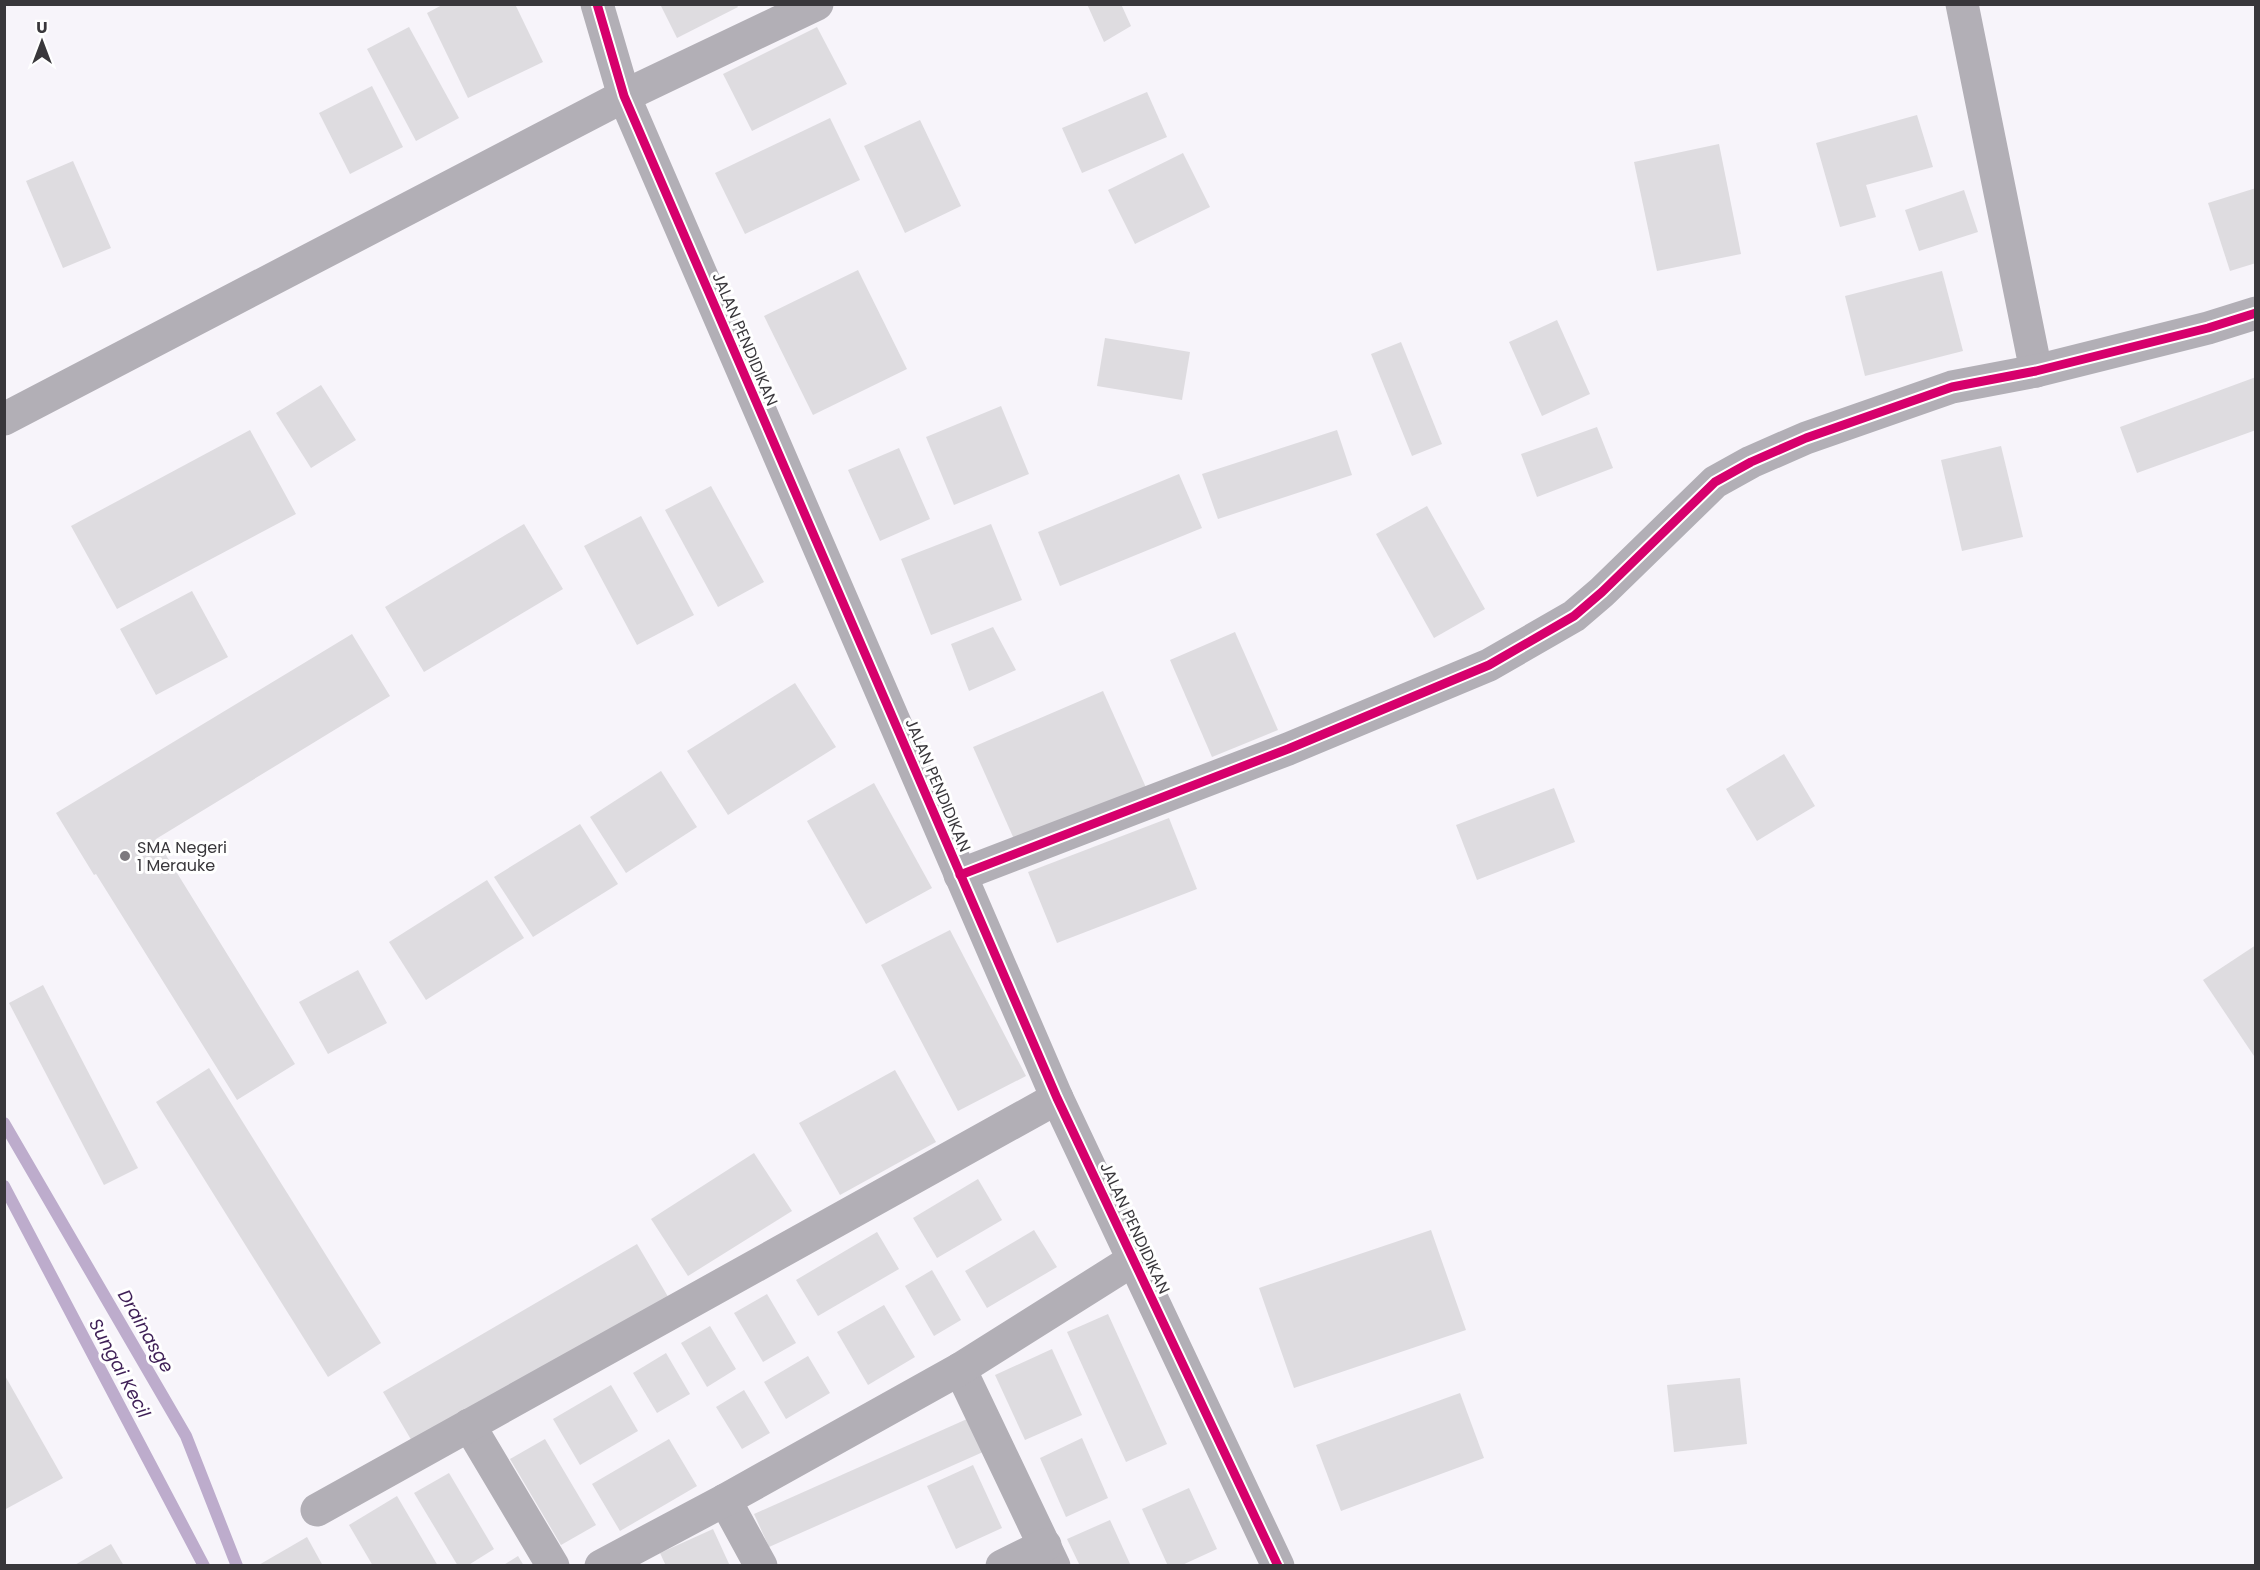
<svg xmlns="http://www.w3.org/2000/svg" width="2260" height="1570" viewBox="0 0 2260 1570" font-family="Poppins,sans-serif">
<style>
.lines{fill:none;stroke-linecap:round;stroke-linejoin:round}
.stream{stroke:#bdaccc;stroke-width:12}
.building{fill:#dedce0}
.minor{stroke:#b2afb6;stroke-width:33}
.cycleway-casing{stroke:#fff;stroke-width:13}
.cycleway{stroke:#d6006c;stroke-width:9}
.poi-dot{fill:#7c797e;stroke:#fff;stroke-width:2}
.labels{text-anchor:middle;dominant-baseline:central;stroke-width:6;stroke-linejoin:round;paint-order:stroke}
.street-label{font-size:16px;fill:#39373b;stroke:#fff}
.poi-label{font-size:16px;fill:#39373b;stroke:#fff;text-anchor:start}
.water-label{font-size:18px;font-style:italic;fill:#3e1f56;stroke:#fff}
</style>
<rect width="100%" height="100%" fill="#f7f4fa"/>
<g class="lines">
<!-- stream -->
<g class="stream">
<path d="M4 1123 186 1436 237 1566"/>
<path d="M4 1186 204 1566"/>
</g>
</g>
<!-- building -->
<g class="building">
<path d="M444 4H515L543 62 468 98 427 13Z"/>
<path d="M660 4H736L738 7 677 38Z"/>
<path d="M1087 4H1121L1131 26 1104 42Z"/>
<path d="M409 27 459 118 416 141 367 49Z"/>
<path d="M817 27 847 84 752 131 723 74Z"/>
<path d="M372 86 403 147 350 174 319 113Z"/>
<path d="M1147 92 1167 137 1082 173 1062 128Z"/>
<path d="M1917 115 1933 167 1866 185 1876 217 1840 227 1816 143Z"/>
<path d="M830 118 860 180 745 234 715 173Z"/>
<path d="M920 120 961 206 905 233 864 146Z"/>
<path d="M1719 144 1741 254 1657 271 1634 162Z"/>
<path d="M1183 153 1210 207 1135 244 1108 190Z"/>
<path d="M73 161 111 248 63 268 26 181Z"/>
<path d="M2256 188V263L2230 271 2208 203Z"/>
<path d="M1964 190 1978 232 1919 251 1905 210Z"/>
<path d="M858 270 907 369 813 415 764 316Z"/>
<path d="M1942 271 1963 351 1865 376 1845 296Z"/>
<path d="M1557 320 1590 394 1542 416 1509 342Z"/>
<path d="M1105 338 1190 352 1182 400 1097 386Z"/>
<path d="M1401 342 1442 444 1412 456 1371 354Z"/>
<path d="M2256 377V430L2137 473 2120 427Z"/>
<path d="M321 385 356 440 311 468 276 413Z"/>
<path d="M1001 406 1029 474 954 505 926 437Z"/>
<path d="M1597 427 1613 468 1537 497 1521 454Z"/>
<path d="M250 430 296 514 117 609 71 526Z"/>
<path d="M1337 430 1352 475 1218 519 1202 474Z"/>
<path d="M2001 446 2023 537 1962 551 1941 460Z"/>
<path d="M899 448 930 519 880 541 848 470Z"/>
<path d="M1179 474 1202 528 1060 586 1038 532Z"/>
<path d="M711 486 764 582 718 607 665 510Z"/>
<path d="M1427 506 1485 609 1434 638 1376 534Z"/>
<path d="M641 516 694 615 637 645 584 546Z"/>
<path d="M524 524 563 589 424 672 385 607Z"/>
<path d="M991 524 1022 600 931 635 901 559Z"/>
<path d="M192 591 228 657 156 695 120 629Z"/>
<path d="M993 627 1016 670 969 691 951 644Z"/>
<path d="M1235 632 1278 730 1212 757 1170 660Z"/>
<path d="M352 634 390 696 156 839 295 1064 237 1100 96 874 94 875 56 813Z"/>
<path d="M795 683 836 747 728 815 687 751Z"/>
<path d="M1103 691 1148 792 1018 848 973 747Z"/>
<path d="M1784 754 1815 806 1757 841 1726 789Z"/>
<path d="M661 771 697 827 626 873 590 817Z"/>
<path d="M874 783 932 888 866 924 807 821Z"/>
<path d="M1554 788 1575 842 1477 880 1456 825Z"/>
<path d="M1169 818 1197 889 1057 943 1028 872Z"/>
<path d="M580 824 618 884 533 937 494 877Z"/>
<path d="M487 880 524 938 426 1000 389 942Z"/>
<path d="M950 930 1026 1076 958 1111 881 965Z"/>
<path d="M2256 945V1059L2203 980Z"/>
<path d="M358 970 387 1023 328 1054 299 1002Z"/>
<path d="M43 985 138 1168 104 1185 9 1003Z"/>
<path d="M209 1068 381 1343 328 1377 156 1102Z"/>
<path d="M895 1070 936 1142 840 1195 799 1123Z"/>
<path d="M754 1153 792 1211 688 1276 651 1219Z"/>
<path d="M978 1179 1002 1220 937 1258 913 1218Z"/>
<path d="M1034 1230 1057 1267 987 1308 965 1271Z"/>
<path d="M1431 1230 1466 1330 1294 1388 1259 1288Z"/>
<path d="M877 1232 899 1269 818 1316 796 1280Z"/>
<path d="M637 1244 670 1300 416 1448 383 1392Z"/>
<path d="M932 1270 961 1320 934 1336 905 1286Z"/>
<path d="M767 1294 796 1343 763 1362 734 1313Z"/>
<path d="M884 1305 915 1357 868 1385 837 1332Z"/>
<path d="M1108 1314 1167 1444 1126 1462 1067 1332Z"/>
<path d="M710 1326 736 1369 707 1387 681 1343Z"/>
<path d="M1052 1349 1082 1415 1025 1440 995 1375Z"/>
<path d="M666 1353 690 1394 657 1413 633 1373Z"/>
<path d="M808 1356 830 1393 786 1419 764 1382Z"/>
<path d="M4 1374 63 1478 4 1510Z"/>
<path d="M1740 1378 1747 1444 1674 1452 1667 1385Z"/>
<path d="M611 1385 638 1431 580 1465 553 1419Z"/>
<path d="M744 1390 770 1433 742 1449 716 1407Z"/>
<path d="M1460 1393 1484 1458 1341 1511 1316 1445Z"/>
<path d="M967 1419 983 1452 769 1547 754 1514Z"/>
<path d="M1082 1438 1108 1498 1066 1517 1040 1458Z"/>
<path d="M545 1439 596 1525 561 1545 510 1459Z"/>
<path d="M669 1439 697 1486 620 1531 592 1484Z"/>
<path d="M973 1465 1002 1528 956 1549 927 1486Z"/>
<path d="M449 1473 494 1549 467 1566H458L414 1493Z"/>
<path d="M1189 1488 1217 1549 1180 1566H1168L1142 1509Z"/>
<path d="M397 1496 438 1566H373L349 1525Z"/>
<path d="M1110 1520 1131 1566H1080L1067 1539Z"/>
<path d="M713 1529 730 1566H666L660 1553Z"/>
<path d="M307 1537 323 1566H257Z"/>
<path d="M111 1544 124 1566H73Z"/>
<path d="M518 1556 524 1566H502Z"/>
</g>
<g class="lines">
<!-- minor -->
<g class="minor">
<path d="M597 4 624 96 1057 1098 1278 1566"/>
<path d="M1962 4 2036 371"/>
<path d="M4 419 624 96 817 4"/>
<path d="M960 875 1288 749 1489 665 1574 616 1602 592 1715 482 1751 462 1806 438 1952 387 2036 371 2208 328 2256 313"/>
<path d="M960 1369 1054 1566"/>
<path d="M469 1425 553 1566"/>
<path d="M725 1500 761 1566"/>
<path d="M317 1510 1057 1098"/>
<path d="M601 1566 725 1500 960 1369 1133 1260"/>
<path d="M1002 1566 1045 1545"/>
</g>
<!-- cycleway casing -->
<g class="cycleway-casing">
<g id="cycleway">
<path d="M597 4 624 96 1057 1098 1278 1566"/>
<path d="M960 875 1288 749 1489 665 1574 616 1602 592 1715 482 1751 462 1806 438 1952 387 2036 371 2208 328 2256 313"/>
</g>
</g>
<!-- cycleway -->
<use href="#cycleway" class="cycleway"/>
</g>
<!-- markers -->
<circle class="poi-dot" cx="125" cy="856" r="6"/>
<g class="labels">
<!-- street labels -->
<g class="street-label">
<text transform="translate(745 339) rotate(67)">JALAN PENDIDIKAN</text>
<text transform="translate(938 785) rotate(67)">JALAN PENDIDIKAN</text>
<text transform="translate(1135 1228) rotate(65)">JALAN PENDIDIKAN</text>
</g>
<!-- poi labels -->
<g class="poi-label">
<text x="137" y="847">SMA Negeri<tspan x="137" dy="18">1 Merauke</tspan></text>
</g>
<!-- water labels -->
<g class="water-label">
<text transform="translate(146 1331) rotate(60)">Drainasge</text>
<text transform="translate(120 1368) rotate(62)">Sungai Kecil</text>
</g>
</g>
<!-- border -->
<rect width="2260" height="1570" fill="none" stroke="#39373b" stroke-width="12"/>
<!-- north arrow -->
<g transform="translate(42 42)" stroke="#ffffff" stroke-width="4.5" paint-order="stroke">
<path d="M0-4.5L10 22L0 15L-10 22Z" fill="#39373b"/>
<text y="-9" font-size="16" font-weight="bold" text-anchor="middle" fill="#39373b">U</text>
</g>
</svg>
